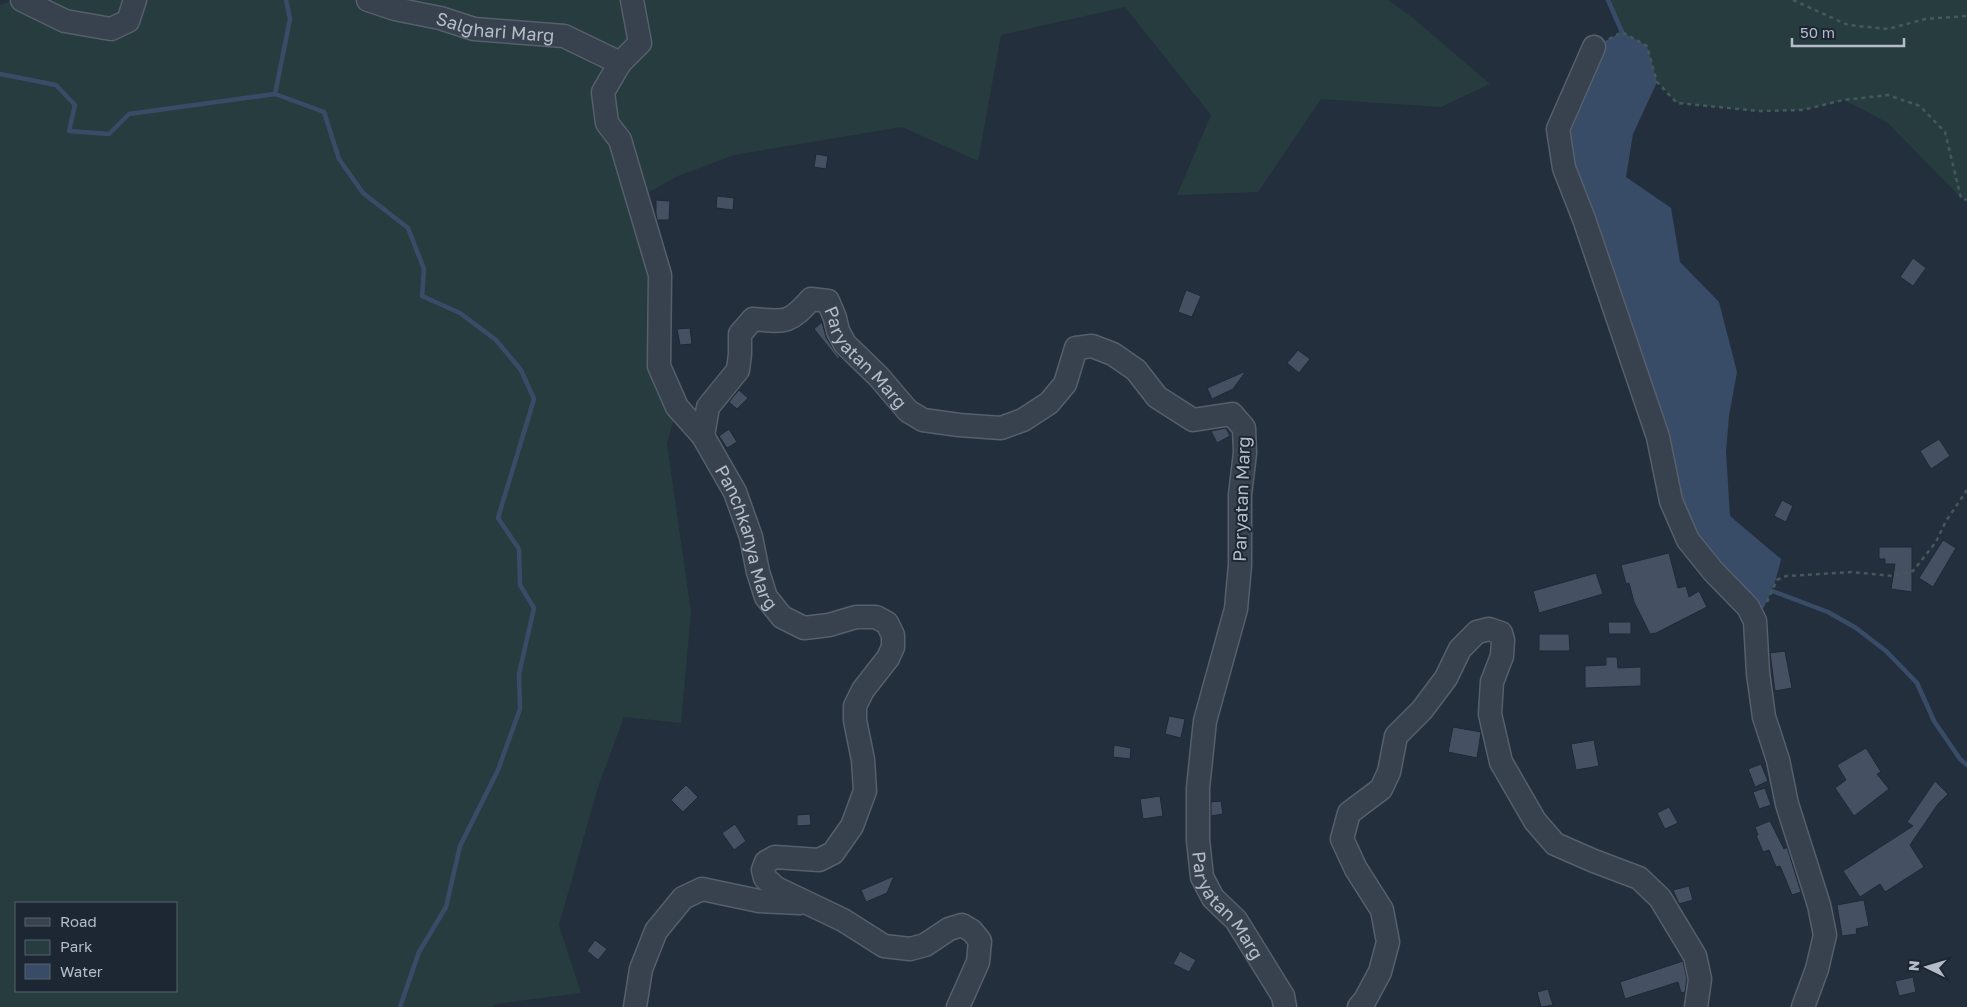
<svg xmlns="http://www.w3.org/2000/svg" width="1967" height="1007" viewBox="0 0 1967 1007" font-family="'Golos Text',sans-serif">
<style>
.green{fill:#263c3f;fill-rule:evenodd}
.water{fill:#394c67}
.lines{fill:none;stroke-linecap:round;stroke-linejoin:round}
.stream{stroke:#394c67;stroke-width:4.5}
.building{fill:#455162;stroke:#1f2835}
.minor-casing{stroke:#565f6c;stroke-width:25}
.path{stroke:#44595c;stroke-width:2.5;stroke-dasharray:4 4;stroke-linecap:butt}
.minor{stroke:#38414e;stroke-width:22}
.labels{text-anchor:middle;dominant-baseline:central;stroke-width:4;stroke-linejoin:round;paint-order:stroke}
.street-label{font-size:18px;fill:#b4bcc9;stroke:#1d2633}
</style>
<rect width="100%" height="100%" fill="#242f3e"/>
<!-- green -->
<g class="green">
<path d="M15 0H1388L1413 18 1490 84 1441 107 1321 99 1258 192 1177 195 1211 115 1125 7 1001 35 978 161 902 127 734 155 678 176 639 198 660 275 659 366 677 407 667 444 691 612 681 723 624 717 598 787 559 925 581 993 495 1004 492 1007H0V5ZM16 903H176V991H16Z"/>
<path d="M1608 0H1967V200L1961 198 1888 123 1844 100 1803 110 1759 111 1677 103 1657 82 1647 46 1622 32Z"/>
</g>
<!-- water -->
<path class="water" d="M1622 32 1647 46 1657 82 1633 134 1626 177 1671 208 1680 262 1719 302 1737 372 1729 416 1726 452 1730 516 1781 559C1776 582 1769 602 1755 621L1688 540 1558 129 1594 47Z"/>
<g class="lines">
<!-- stream -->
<g class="stream">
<path d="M1608 0 1622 32V38"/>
<path d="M0 74 56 85 75 105 69 131 109 134 129 114 275 94 324 112 339 159 363 193 408 228 424 269 422 296 460 313 496 340 521 370 534 399 498 518 519 549 520 585 534 608 519 674 520 709 498 770 460 846 446 907 419 952 400 1007"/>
<path d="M275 94 290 19 286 0"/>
<path d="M1767 589 1828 612 1856 628 1886 651 1917 683 1934 721 1960 759 1967 765"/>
</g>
</g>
<!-- building -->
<g class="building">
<path d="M816 154 828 156 826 169 814 167Z"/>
<path d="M717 196 734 198 733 210 716 208Z"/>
<path d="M656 200 670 201 669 220H657L656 214Z"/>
<path d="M1913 258 1926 268 1913 286 1900 277Z"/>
<path d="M1186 290 1201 296 1192 317 1178 312Z"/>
<path d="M822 322 826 337 834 350 840 358 838 359 814 329Z"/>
<path d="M690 328 692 344 680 345 677 329Z"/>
<path d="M1298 350 1310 359 1299 373 1287 363Z"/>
<path d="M1246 371 1233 389 1212 399 1207 388Z"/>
<path d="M739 390 748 398 737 409 729 402Z"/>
<path d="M1226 428 1230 436 1217 443 1211 431Z"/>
<path d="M729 429 737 442 727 448 719 436Z"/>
<path d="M1939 439 1950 456 1931 469 1920 451Z"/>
<path d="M1782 500 1793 506 1786 522 1774 516Z"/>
<path d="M1943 540 1956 548 1933 587 1919 578Z"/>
<path d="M1879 547H1912V592L1891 589 1895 564H1885V559H1879Z"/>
<path d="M1669 553 1678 588 1686 586 1689 597 1699 591 1707 607 1656 633 1650 634 1634 602 1629 583 1626 584 1621 565Z"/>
<path d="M1596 573 1603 594 1539 613 1533 591Z"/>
<path d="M1608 622H1631V634H1609Z"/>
<path d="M1539 634H1569L1570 651H1539Z"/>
<path d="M1785 651 1792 688 1775 691 1770 653Z"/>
<path d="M1606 657H1617L1618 668 1641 667V686L1585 688V666L1606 665Z"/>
<path d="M1169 716 1185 719 1181 738 1165 734Z"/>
<path d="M1453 727 1481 732 1477 758 1448 752Z"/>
<path d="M1594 740 1599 766 1576 770 1571 744Z"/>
<path d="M1114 745 1131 748 1130 759 1113 757Z"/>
<path d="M1866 748 1881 772 1877 774 1889 789 1854 816 1835 788 1846 780 1837 765Z"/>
<path d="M1761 764 1768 781 1755 787 1748 769Z"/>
<path d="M1935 781 1948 794 1938 804 1910 845 1924 867 1885 892 1880 884 1860 897 1843 871 1913 826 1907 822Z"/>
<path d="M686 785 698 797 683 812 671 800Z"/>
<path d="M1765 788 1771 805 1759 809 1753 792Z"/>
<path d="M1160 796 1163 816 1143 819 1140 799Z"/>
<path d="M1221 801 1223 814 1211 816V802Z"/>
<path d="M1669 807 1678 823 1665 829 1657 813Z"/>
<path d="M810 814 811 825 797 826V815Z"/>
<path d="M1770 821 1784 849 1787 847 1801 892 1792 895 1780 866 1776 867 1769 850 1763 852 1756 835H1758L1755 827Z"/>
<path d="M735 824 746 841 734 850 722 833Z"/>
<path d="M894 876 887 893 866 902 861 890Z"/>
<path d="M1689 886 1693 900 1679 904 1673 890Z"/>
<path d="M1864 900 1869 926 1856 929 1857 934 1842 936 1837 905Z"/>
<path d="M595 940 607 949 598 960 587 951Z"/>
<path d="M1180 951 1196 960 1189 972 1173 964Z"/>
<path d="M1683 961 1687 979 1685 992 1681 993 1678 982 1625 999 1620 982Z"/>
<path d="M1913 977 1916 992 1899 996 1895 981Z"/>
<path d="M1548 989 1553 1005 1541 1007 1537 992Z"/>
</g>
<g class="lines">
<!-- minor casing -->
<g class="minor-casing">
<g id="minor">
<path d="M22 0 65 21 111 29 128 21 135 0"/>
<path id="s1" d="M368 0 395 9 440 18 474 29 564 36 620 63"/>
<path id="s2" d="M632 0 640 43 620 63 603 92 607 123 620 140 660 275 659 366 677 407 703 436 735 492 751 537 758 572 766 597 782 617 804 628 829 625 856 617H876L887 623 893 635V647L888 658 863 690 855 706V720L863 760 865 791 852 826 833 853 819 860 775 857 766 862 763 870 765 878 776 888 843 920 884 946 910 949 925 945 949 929 962 925 972 931 980 941 978 962 958 1007"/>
<path d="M1594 47 1558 129 1564 168 1584 219 1658 437 1671 501 1688 540 1713 571 1748 607 1755 621 1758 673 1764 717 1778 760 1787 804 1819 905 1825 935 1817 969 1803 1007"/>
<path id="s3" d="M703 436 708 407 738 370 740 354V334L753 319C785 322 789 324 811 299L828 301 835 318 838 331 845 344 879 377 908 411 923 420 959 425 1001 428 1023 420 1049 403 1065 384 1076 348 1092 346 1113 354 1136 370 1157 397 1193 420 1232 414 1244 428 1245 453 1240 495V565L1236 609 1205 721 1198 788V840L1202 877 1213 898 1236 920 1283 996 1285 1007"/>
<path d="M635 1007 641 969 656 931 683 898 702 889 759 901 800 903"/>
<path d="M1359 1007 1365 1000 1380 972 1388 942 1382 910 1356 869 1342 839 1349 813 1381 789 1389 772 1396 736 1422 710 1446 678 1460 649 1477 632 1489 629 1501 633 1503 640 1502 656 1492 682 1490 714 1501 762 1535 821 1555 844 1594 861 1639 878 1660 898 1695 956 1700 979 1696 1007"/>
</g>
</g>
<!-- path -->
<g class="path">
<path d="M1793 0 1848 25 1888 29 1925 19 1967 16"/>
<path d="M1609 39 1622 32 1647 46 1657 82 1677 103 1759 111 1803 110 1843 100 1888 95 1920 106 1945 132 1961 198 1967 200"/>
<path d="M1767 602 1777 580 1786 576 1851 572 1893 576 1913 571 1936 542 1946 521 1967 490"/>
</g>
<!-- minor -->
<use href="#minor" class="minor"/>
</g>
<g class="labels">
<!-- street labels -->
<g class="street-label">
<text stroke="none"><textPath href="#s1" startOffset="131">Salghari Marg</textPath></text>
<text stroke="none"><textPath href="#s3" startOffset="285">Paryatan Marg</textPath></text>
<text transform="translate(1241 499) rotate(-88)">Paryatan Marg</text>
<text stroke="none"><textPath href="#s2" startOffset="585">Panchkanya Marg</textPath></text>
<text stroke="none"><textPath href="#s3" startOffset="1260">Paryatan Marg</textPath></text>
</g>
</g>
<!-- legend -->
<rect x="15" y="902" width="162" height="90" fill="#1d2633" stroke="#59626f"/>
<rect x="25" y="918" width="25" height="8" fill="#38414e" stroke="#59626f"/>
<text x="60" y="927" font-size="15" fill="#b4bcc9">Road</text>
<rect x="25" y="940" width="25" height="15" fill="#263c3f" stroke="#59626f"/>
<text x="60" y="952" font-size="15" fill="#b4bcc9">Park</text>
<rect x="25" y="964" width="25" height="15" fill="#394c67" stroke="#59626f"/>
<text x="60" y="977" font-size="15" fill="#b4bcc9">Water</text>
<!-- north arrow -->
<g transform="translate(1927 967) rotate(275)" stroke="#1d2633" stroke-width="4" paint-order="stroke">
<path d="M0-4L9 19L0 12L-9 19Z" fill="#b4bcc9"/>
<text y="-8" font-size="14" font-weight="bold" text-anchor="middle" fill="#b4bcc9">N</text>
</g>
<!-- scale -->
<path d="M1792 38v8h112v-8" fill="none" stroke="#b4bcc9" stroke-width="2.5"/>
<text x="1800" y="38" font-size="15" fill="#b4bcc9" stroke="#1d2633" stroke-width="4" paint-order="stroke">50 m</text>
</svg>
